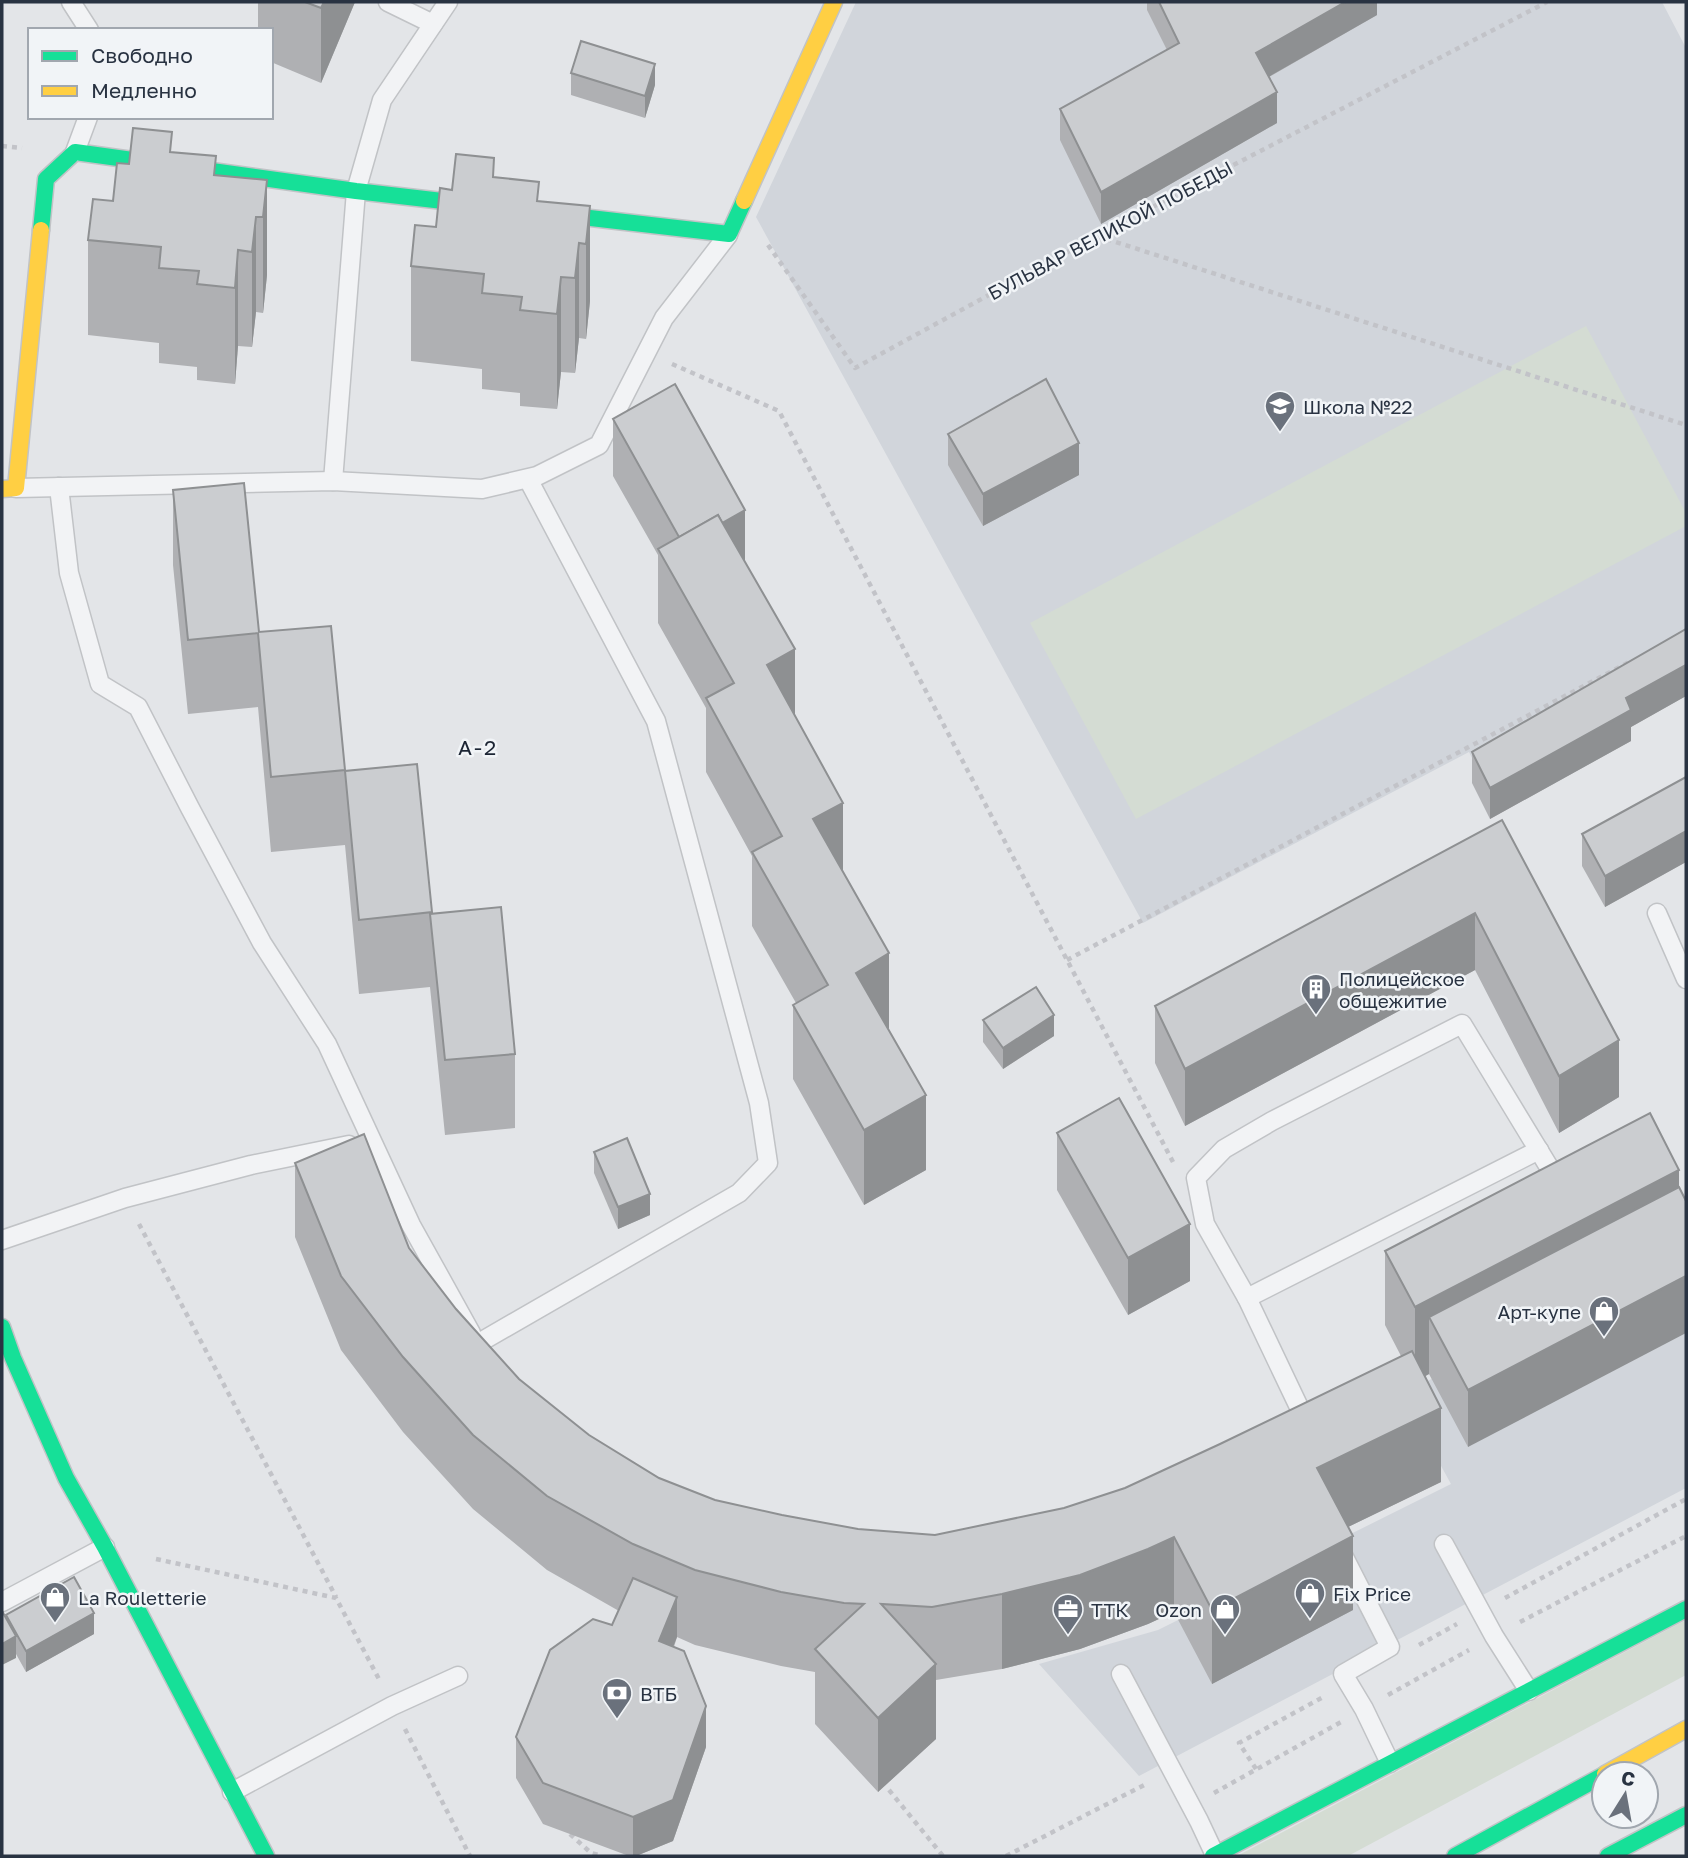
<svg xmlns="http://www.w3.org/2000/svg" width="1688" height="1858" viewBox="0 0 1688 1858" font-family="'Golos Text',sans-serif">
<style>
.built{fill:#d1d5db}
.green{fill:#d4dcd3}
.lines{fill:none;stroke-linecap:round;stroke-linejoin:round}
.lane-casing{stroke:#c1c3c6;stroke-width:21}
.fast-casing{stroke:#c1c3c6;stroke-width:19}
.slow-casing{stroke:#c1c3c6;stroke-width:19}
.path{stroke:#c2c3c8;stroke-width:4.5;stroke-dasharray:5 5;stroke-linecap:butt}
.lane{stroke:#f2f3f5;stroke-width:18}
.fast{stroke:#16e098;stroke-width:16}
.slow{stroke:#ffcf43;stroke-width:16}
.wall{fill:#afb0b3}
.shaded-wall{fill:#8e9092}
.building{fill:#cbcdd0;stroke:#8e9092;stroke-width:2}
.labels{text-anchor:middle;dominant-baseline:central;stroke-width:5;stroke-linejoin:round;paint-order:stroke}
.street-label{font-size:19px;fill:#293342;stroke:#f1f4f7}
.poi-label{font-size:19px;fill:#293342;stroke:#f1f4f7;text-anchor:start}
.neighbourhood-label{font-size:21px;letter-spacing:2px;fill:#1b2433;stroke:#f1f4f7}
</style>
<rect width="100%" height="100%" fill="#e3e5e8"/>
<!-- built -->
<g class="built">
<path d="M856 2H1662L1686 48V649L1474 762 1469 752 1143 923 756 217Z"/>
<path d="M1686 1240V1488L1139 1776 1039 1664 1158 1630 1451 1484 1402 1395Z"/>
</g>
<!-- green -->
<g class="green">
<path d="M1586 326 1686 513V526L1136 819 1030 623Z"/>
<path d="M1686 1620V1675L1348 1856H1237Z"/>
</g>
<g class="lines">
<!-- lane casing -->
<g class="lane-casing">
<g id="lane">
<path d="M71 2 89 30"/>
<path d="M388 2 433 24"/>
<path d="M75 152 88 117"/>
<path d="M333 481 356 191 382 100 448 2"/>
<path d="M59 487 69 573 100 684 138 707 190 808 262 943 327 1044 411 1225 471 1333"/>
<path d="M16 488 333 481 482 489 537 476 599 445 664 318 728 235"/>
<path d="M1657 913 1686 979"/>
<path d="M2 1240 125 1198 251 1165 349 1145"/>
<path d="M1247 1298 1539 1150"/>
<path d="M477 1344 739 1193 768 1163 759 1103 656 721 528 479"/>
<path d="M1308 1426 1247 1298 1205 1224 1196 1178 1224 1149 1272 1121 1462 1024 1558 1182 1561 1181"/>
<path d="M1444 1544 1494 1636 1529 1691"/>
<path d="M1343 1555 1390 1647 1343 1674 1364 1709 1390 1763"/>
<path d="M2 1602 105 1547"/>
<path d="M1121 1674 1199 1821 1215 1855"/>
<path d="M232 1792 392 1706 458 1676"/>
</g>
</g>
<!-- fast casing -->
<g class="fast-casing">
<g id="fast">
<path d="M41 230 46 179 75 152 356 191 729 234 744 201"/>
<path d="M2 1327 13 1358 66 1478 105 1547 266 1856"/>
<path d="M1213 1856 1686 1609"/>
<path d="M1455 1856 1604 1775"/>
<path d="M1608 1856 1686 1815"/>
</g>
</g>
<!-- slow casing -->
<g class="slow-casing">
<g id="slow">
<path d="M744 201 834 2"/>
<path d="M2 489 16 488 41 230"/>
<path d="M1605 1774 1686 1729"/>
</g>
</g>
<!-- path -->
<g class="path">
<path d="M2 146 22 148"/>
<path d="M1097 236 1686 425"/>
<path d="M768 245 855 368 1097 236 1547 2"/>
<path d="M672 364 779 411 1173 1162"/>
<path d="M1067 960 1629 662"/>
<path d="M139 1224 336 1597"/>
<path d="M156 1559 336 1598 380 1681"/>
<path d="M1505 1598 1686 1499"/>
<path d="M1520 1622 1686 1536"/>
<path d="M1419 1645 1457 1624"/>
<path d="M1388 1695 1469 1650"/>
<path d="M405 1729 470 1856"/>
<path d="M1256 1769 1239 1743 1325 1696"/>
<path d="M889 1790 943 1856"/>
<path d="M1214 1793 1341 1722"/>
<path d="M570 1834 591 1853 602 1856"/>
<path d="M1006 1856 1148 1783"/>
</g>
<!-- lane -->
<use href="#lane" class="lane"/>
<!-- fast -->
<use href="#fast" class="fast"/>
<!-- slow -->
<use href="#slow" class="slow"/>
</g>
<!-- wall -->
<g class="wall">
<path d="M258 2H355L321 83 271 62V30H258Z"/>
<path d="M1147 2H1377V15L1269 77 1277 123 1101 224 1060 140V109L1167 50 1147 10Z"/>
<path d="M571 73 655 85 645 118 571 95Z"/>
<path d="M172 152 216 175 267 180V275L263 313 256 312 252 347 238 346 235 384 197 380V367L159 363V343L88 335V240L113 201 129 164Z"/>
<path d="M494 178 539 201 590 206V301L586 339 579 338 575 373 561 372 557 409 520 406V393L482 389V369L411 361V266L436 227 452 190Z"/>
<path d="M613 419 745 562 795 717 889 1028H888L926 1170 864 1205 793 1079V1005L796 1003 752 926V856L706 772V708L658 623V555L613 476Z"/>
<path d="M948 434 1079 475 983 526 948 465Z"/>
<path d="M173 490 259 632 345 771 417 764 432 913 515 1054V1128L445 1135 430 987 359 994 345 845 271 852 258 707 188 714 173 565Z"/>
<path d="M1686 629V696L1631 727V741L1490 819 1472 783V752Z"/>
<path d="M1686 777V862L1605 907 1582 866V834Z"/>
<path d="M1502 820 1619 1097 1559 1133 1475 970 1185 1126 1155 1063V1006Z"/>
<path d="M983 1020 1054 1036 1003 1069 983 1042Z"/>
<path d="M1650 1113 1468 1447 1429 1374 1425 1376 1441 1482 1348 1527 1353 1610 1212 1684 1174 1612 1148 1624 1080 1649 1002 1669 936 1680V1739L878 1792 815 1724V1672L781 1666 695 1645 677 1637 674 1647 706 1747 673 1841 636 1856H629L543 1824 516 1778V1737L612 1625 619 1611 547 1570 473 1509 403 1432 341 1350 295 1237V1163L409 1248 456 1309 519 1379 589 1435 659 1478 715 1500 782 1515 858 1529 935 1535 1064 1508 1125 1488 1220 1444 1401 1356 1385 1325V1251Z"/>
<path d="M1057 1133 1190 1281 1128 1315 1057 1190Z"/>
<path d="M594 1152 650 1215 618 1229 594 1173Z"/>
<path d="M6 1615 94 1634 26 1672 16 1654V1658Z"/>
</g>
<!-- shaded-wall -->
<g class="shaded-wall">
<path d="M324 2H355L321 83V8Z"/>
<path d="M1345 2H1377V15L1256 84V53Z"/>
<path d="M655 64V85L645 118V96Z"/>
<path d="M1277 92V123L1101 224V192Z"/>
<path d="M267 180V275L263 313V217Z"/>
<path d="M590 206V301L586 339V244Z"/>
<path d="M256 217V312L252 347V252Z"/>
<path d="M579 243V338L575 373V278Z"/>
<path d="M238 250V346L235 384V288Z"/>
<path d="M561 277V372L557 409V314Z"/>
<path d="M1079 443V475L983 526V494Z"/>
<path d="M745 510V567L684 544Z"/>
<path d="M795 649V723L767 665Z"/>
<path d="M1686 665V696L1631 727V741L1490 819V788L1626 698Z"/>
<path d="M843 803V878L813 819Z"/>
<path d="M1686 831V862L1605 907V876Z"/>
<path d="M1475 913V970L1185 1126V1069Z"/>
<path d="M889 953V1028L856 1047V973Z"/>
<path d="M1054 1015V1036L1003 1069V1048Z"/>
<path d="M1619 1040V1097L1559 1133V1076Z"/>
<path d="M926 1095V1170L864 1205V1130Z"/>
<path d="M1679 1170V1244L1429 1317V1374L1415 1382V1307Z"/>
<path d="M650 1194V1215L618 1229V1207Z"/>
<path d="M1190 1224V1281L1128 1315V1258Z"/>
<path d="M1686 1276V1333L1468 1447V1390Z"/>
<path d="M1441 1408V1482L1317 1542V1468Z"/>
<path d="M1353 1536V1610L1212 1684V1610Z"/>
<path d="M1174 1537V1612L1148 1624 1080 1649 1002 1669V1594Z"/>
<path d="M677 1597V1637L659 1682V1641Z"/>
<path d="M94 1613V1634L26 1672V1651Z"/>
<path d="M16 1636V1658L2 1665V1644Z"/>
<path d="M936 1664V1739L878 1792V1718Z"/>
<path d="M706 1706V1747L673 1841 636 1856H633V1817Z"/>
</g>
<!-- building -->
<g class="building">
<path d="M305 2H324L321 8Z"/>
<path d="M1159 2H1345L1256 53 1277 92 1101 192 1060 109 1179 43Z"/>
<path d="M581 41 655 64 645 96 571 73Z"/>
<path d="M133 128 172 132 170 152 216 156 214 175 267 180 263 217H256L252 252 238 250 235 288 197 284 199 271 159 268 161 247 88 240 93 199 113 201 117 163 129 164Z"/>
<path d="M456 154 494 158 493 177 539 182 537 201 590 206 586 244 579 243 575 278 561 277 557 314 520 310 522 297 482 293 484 274 411 266 415 225 436 227 440 188 452 190Z"/>
<path d="M1046 379 1079 443 983 494 948 434Z"/>
<path d="M675 384 745 510 722 523 718 515 679 537 613 419Z"/>
<path d="M244 483 259 632 331 626 345 770 271 777 258 633 188 640 173 490Z"/>
<path d="M718 515 795 649 767 665 843 803 813 819 889 953 856 973 926 1095 864 1130 793 1005 828 985 752 852 782 836 706 698 734 683 658 549Z"/>
<path d="M1686 629V665L1626 698 1631 710 1490 788 1472 752Z"/>
<path d="M417 764 432 912 359 920 345 771Z"/>
<path d="M1686 777V831L1605 876 1582 834Z"/>
<path d="M1502 820 1619 1040 1559 1076 1475 913 1185 1069 1155 1006Z"/>
<path d="M501 907 515 1054 445 1060 430 914Z"/>
<path d="M1036 987 1054 1015 1003 1048 983 1020Z"/>
<path d="M1119 1098 1190 1224 1128 1258 1057 1133Z"/>
<path d="M1650 1113 1679 1170 1415 1307 1385 1251Z"/>
<path d="M364 1134 409 1248 456 1309 519 1379 589 1435 659 1478 715 1500 782 1515 858 1529 935 1535 1064 1508 1125 1488 1220 1444 1412 1351 1441 1408 1317 1468 1353 1536 1212 1610 1174 1537 1148 1549 1080 1575 1002 1594 932 1607 881 1604 936 1664 878 1718 815 1649 864 1604 844 1603 781 1592 695 1570 633 1544 547 1496 473 1435 403 1357 341 1276 295 1163Z"/>
<path d="M627 1138 650 1194 618 1207 594 1152Z"/>
<path d="M1679 1187 1686 1201V1276L1468 1390 1429 1317Z"/>
<path d="M74 1577 94 1613 26 1651 6 1615Z"/>
<path d="M633 1578 677 1597 659 1641 684 1651 706 1706 673 1800 633 1817 543 1783 516 1737 550 1650 593 1619 612 1625Z"/>
<path d="M2 1611 16 1636 2 1644Z"/>
</g>
<!-- icons -->
<defs>
<g id="school-pin" transform="scale(1.575)"><path d="M0 17L-7.5 6A9.5 9.5 0 1 1 7.5 6Z" fill="#6a717c" stroke="#f1f4f7"/><path d="M0-5L7-2L0 1L-7-2ZM-4 1L0 2.5L4 1V4Q0 6-4 4Z" fill="#fff"/></g>
<g id="building-pin" transform="scale(1.575)"><path d="M0 17L-7.5 6A9.5 9.5 0 1 1 7.5 6Z" fill="#6a717c" stroke="#f1f4f7"/><path d="M-4-6H4V6H1V3H-1V6H-4ZM-2.5-4.3h1.7v1.8h-1.7ZM.8-4.3h1.7v1.8H.8ZM-2.5-1h1.7V.8h-1.7ZM.8-1h1.7V.8H.8Z" fill="#fff"/></g>
<g id="shop-pin" transform="scale(1.575)"><path d="M0 17L-7.5 6A9.5 9.5 0 1 1 7.5 6Z" fill="#6a717c" stroke="#f1f4f7"/><path d="M-5-2.5h2.3a2.7 3.5 0 0 1 5.4 0H5L5.5 6h-11ZM-1.5-2.5h3a1.5 2.3 0 0 0-3 0Z" fill="#fff"/></g>
<g id="office-pin" transform="scale(1.575)"><path d="M0 17L-7.5 6A9.5 9.5 0 1 1 7.5 6Z" fill="#6a717c" stroke="#f1f4f7"/><path d="M-6-3h4V-5.5h4V-3h4V5H-6ZM-1-4.5V-3h2v-1.5ZM-6 0V1H6V0Z" fill="#fff"/></g>
<g id="bank-pin" transform="scale(1.575)"><path d="M0 17L-7.5 6A9.5 9.5 0 1 1 7.5 6Z" fill="#6a717c" stroke="#f1f4f7"/><path d="M-6-4H6V4H-6ZM0-2.3a2.3 2.3 0 1 0 0 4.6a2.3 2.3 0 1 0 0-4.6Z" fill="#fff"/></g>
</defs>
<g fill-rule="evenodd">
<use href="#school-pin" x="1280" y="406"/>
<use href="#building-pin" x="1316" y="989"/>
<use href="#shop-pin" x="1604" y="1311"/>
<use href="#shop-pin" x="1310" y="1593"/>
<use href="#shop-pin" x="55" y="1597"/>
<use href="#office-pin" x="1068" y="1609"/>
<use href="#shop-pin" x="1225" y="1609"/>
<use href="#bank-pin" x="617" y="1693"/>
</g>
<g class="labels">
<!-- street labels -->
<g class="street-label">
<text transform="translate(1110 230) rotate(-28)">БУЛЬВАР ВЕЛИКОЙ ПОБЕДЫ</text>
</g>
<!-- poi labels -->
<g class="poi-label">
<text x="1303" y="406">Школа №22</text>
<text x="1339" y="978">Полицейское<tspan x="1339" dy="22">общежитие</tspan></text>
<text x="1581" y="1311" text-anchor="end">Арт-купе</text>
<text x="1333" y="1593">Fix Price</text>
<text x="78" y="1597">La Rouletterie</text>
<text x="1091" y="1609">ТТК</text>
<text x="1202" y="1609" text-anchor="end">Ozon</text>
<text x="640" y="1693">ВТБ</text>
</g>
<!-- neighbourhood labels -->
<g class="neighbourhood-label">
<text x="478" y="747">А-2</text>
</g>
</g>
<!-- border -->
<rect width="1688" height="1858" fill="none" stroke="#293342" stroke-width="7"/>
<!-- legend -->
<rect x="28" y="28" width="245" height="91" fill="#f1f4f7" stroke="#a1a7af" stroke-width="2"/>
<rect x="42" y="51" width="35" height="10" fill="#16e098" stroke="#a1a7af" stroke-width="2"/>
<text x="91" y="63" font-size="21" fill="#293342">Свободно</text>
<rect x="42" y="86" width="35" height="10" fill="#ffcf43" stroke="#a1a7af" stroke-width="2"/>
<text x="91" y="98" font-size="21" fill="#293342">Медленно</text>
<!-- north arrow -->
<g transform="translate(1625 1795) rotate(11)"><circle r="33" fill="#f1f4f7" stroke="#a1a7af" stroke-width="2"/>
<path d="M0-5L12 26L0 18L-12 26Z" fill="#6a717c"/>
<text y="-10" font-size="19" font-weight="bold" text-anchor="middle" fill="#293342">С</text>
</g>
</svg>
